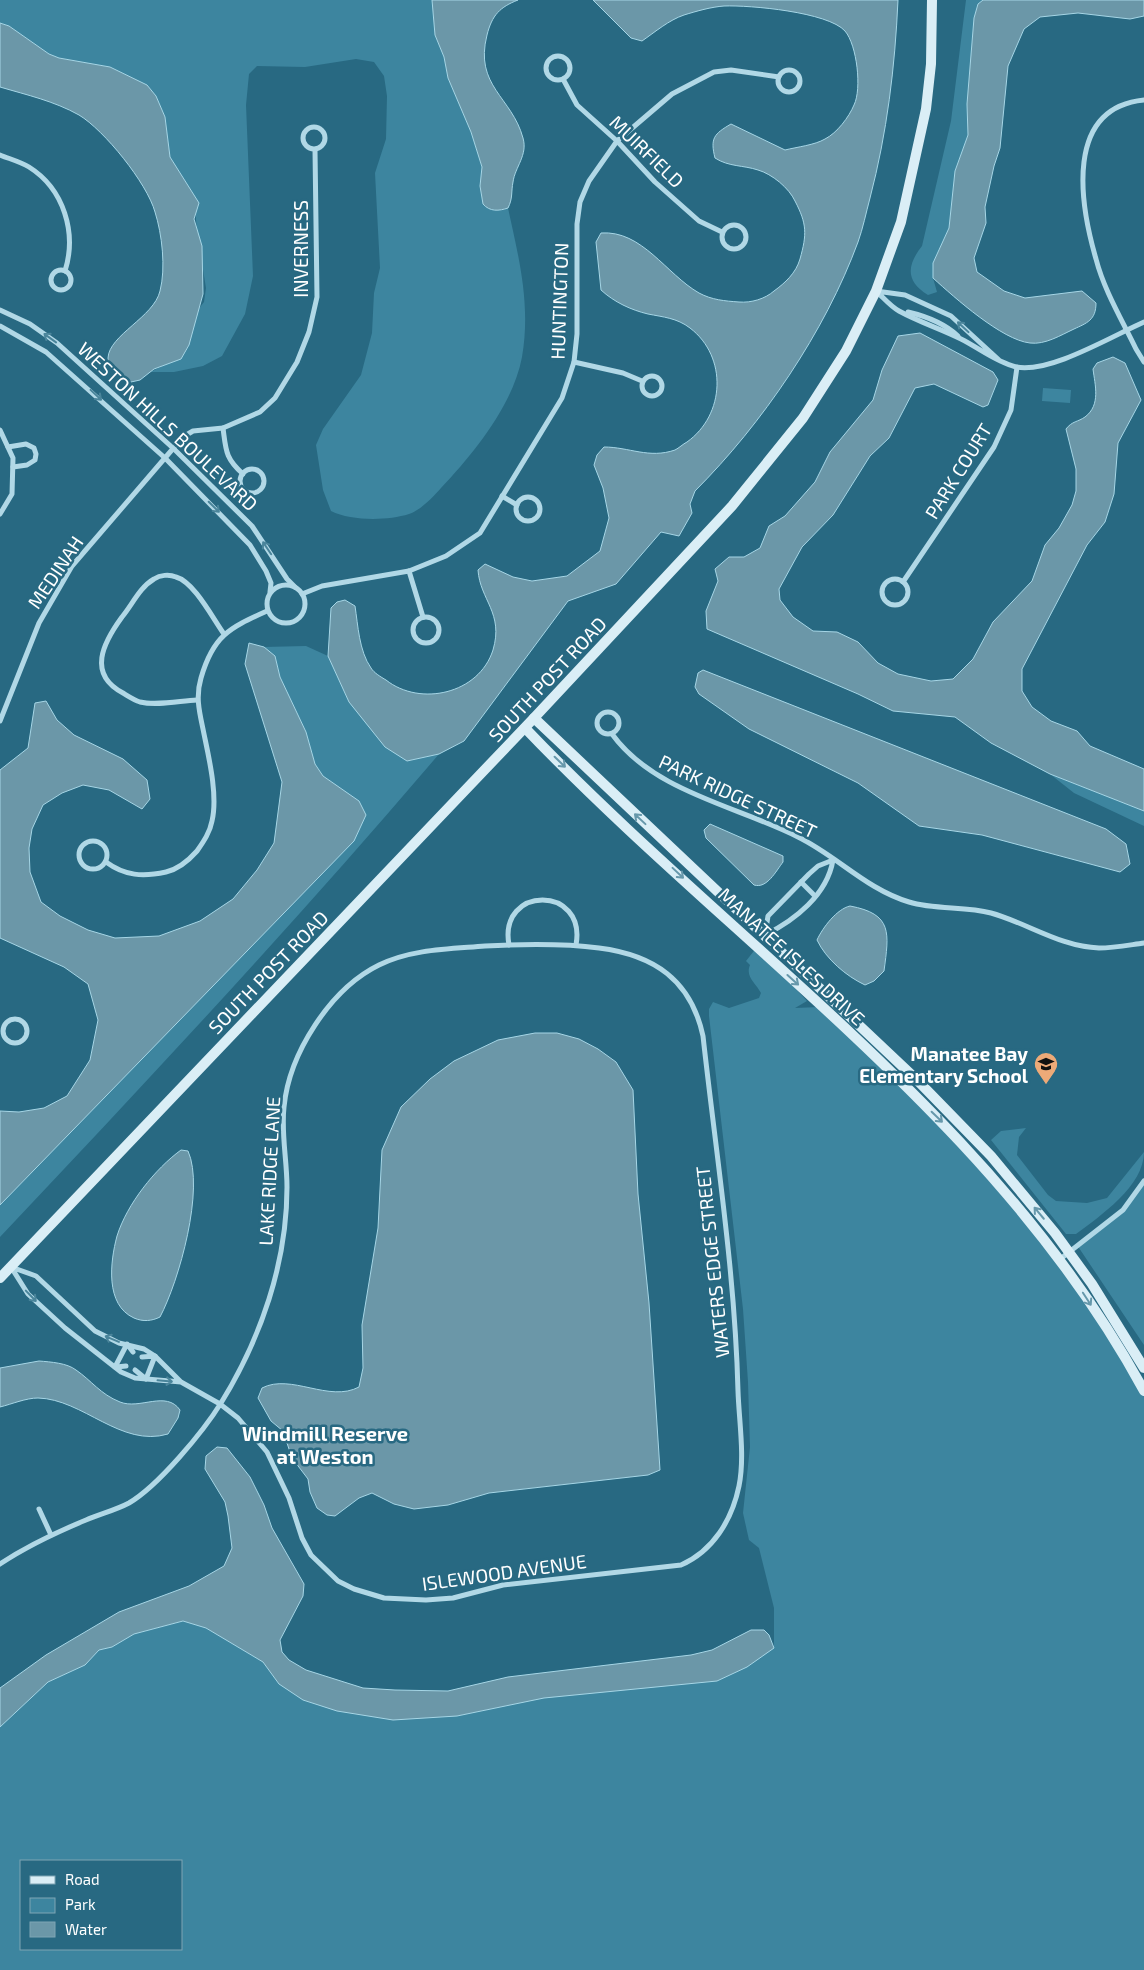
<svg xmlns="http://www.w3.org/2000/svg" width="1144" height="1970" viewBox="0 0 1144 1970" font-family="'Exo 2',sans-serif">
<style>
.green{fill:#3d859f;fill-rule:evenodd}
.water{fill:#6b97a8;stroke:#a6d6e6}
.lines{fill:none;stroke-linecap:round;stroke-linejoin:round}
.street{stroke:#b1d8e6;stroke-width:5}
.secondary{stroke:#daeef6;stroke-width:10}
.oneway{stroke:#4a859b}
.oneway2{stroke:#6698ab}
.labels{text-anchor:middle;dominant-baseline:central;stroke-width:5;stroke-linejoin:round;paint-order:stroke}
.street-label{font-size:19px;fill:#fff;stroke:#286982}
.poi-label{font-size:19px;font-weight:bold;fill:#fff;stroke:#286982;text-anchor:end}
.neighbourhood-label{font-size:20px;font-weight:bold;fill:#fff;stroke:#286982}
</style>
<rect width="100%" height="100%" fill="#286982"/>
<!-- green -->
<g class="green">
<path d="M0 0H432L435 35 444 57 448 78 471 132 482 167 480 186 483 204 502 210 508 208C519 259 531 304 522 357 513 405 474 453 441 488 433 497 421 510 409 514 387 521 351 521 331 511L323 490 316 445 323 429 361 375 372 333 374 293 380 268 375 173 386 139 387 96 384 76 374 62 356 59 305 67 257 66 249 74 246 105 253 276 245 314 222 356 203 366 174 372H150L183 356 189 346 190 320 204 302 206 288 197 232 194 195 170 157 165 117 156 96 147 85 110 67 59 58 49 54 9 26 0 23Z"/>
<path d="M966 0H983L978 4 974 18 967 104 968 135 955 171 949 228 933 263V278L937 292 928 295C905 281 907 265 922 246L951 121Z"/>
<path d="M1043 388 1071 390 1070 403 1042 401Z"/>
<path d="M306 646 328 656 349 702 407 761 439 754C298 920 149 1079 0 1237V1205L354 840 338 787 323 776 315 764 306 732 280 677 275 656 264 647Z"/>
<path d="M1050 774 1144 811V826L1074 793Z"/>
<path d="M757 947 807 1001 795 1008 820 1007 909 1091 1059 1260 1144 1391V1970H0V1727L48 1682 85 1665 99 1650 112 1647 134 1634 184 1621 206 1628 263 1662 279 1684 457 1716 774 1648V1608L759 1548 749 1540 743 1513 750 1447 748 1382 743 1309 709 1016V1009L713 1002 729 1008 759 998 761 993C756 983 745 977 750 965L746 961ZM21 1861H181V1949H21Z"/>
<path d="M1026 1128 1019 1137 1017 1155 1048 1195 1056 1201 1087 1203 1107 1198 1144 1152C1144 1186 1100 1216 1076 1234H1066L991 1140 1001 1131Z"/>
<path d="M1144 1181V1345L1077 1245 1123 1210Z"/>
</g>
<!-- water -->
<g class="water">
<path d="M432 0H518C500 7 492 15 487 35 474 86 512 97 523 138 528 155 515 167 513 182 511 192 513 198 508 208 499 211 490 212 483 204L480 186 482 167 471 132 448 78 444 57 435 35Z"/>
<path d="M593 0H898C895 67 887 133 870 198 866 213 863 228 858 242 825 332 762 424 695 491L690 504 692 513 679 536 661 532 616 584 568 601 464 741 439 754 407 761 385 747 349 702 328 656 331 608 337 602 345 600 355 606C358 625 359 651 371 668 374 673 381 677 386 680 420 707 479 694 493 650 504 613 480 600 478 570L485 564 513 577 532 581 567 576 600 551 609 518 603 488 594 465 597 455 604 447C629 447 649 459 675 450 679 448 683 444 687 442 725 415 728 357 690 328 677 318 663 317 648 314 631 310 614 302 601 290L596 242 601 233C642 230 666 274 699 293 712 300 725 301 739 302 751 303 765 299 774 291 785 283 796 273 800 259 807 234 807 224 795 201 789 188 772 174 758 170 743 165 729 167 715 158 710 138 714 134 731 124L785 150C797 147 815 145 825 139 837 133 849 117 854 105 862 89 857 45 845 31 828 12 750 5 724 6 711 7 697 11 684 15 669 20 655 32 642 41L631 38Z"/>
<path d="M983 0H1144V16L1130 19 1078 13 1040 17 1024 29 1008 66 1000 148 994 166 985 207 986 223 974 258 977 272 1004 291 1025 298 1082 291 1096 303C1096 320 1087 323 1074 329 1061 335 1045 345 1030 343 1002 340 955 298 933 278V263L949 228 955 171 968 135 967 104 974 18 978 4Z"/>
<path d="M0 23 9 26 49 54 59 58 110 67 147 85 156 96 165 117 170 157 199 203 194 219 202 246 203 294 189 345 181 359 154 369 140 380 131 382C125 377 107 367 108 358 109 335 154 317 160 291 166 268 162 234 155 212 147 183 104 130 79 115 54 101 27 95 0 87Z"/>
<path d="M920 333 993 372 998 380 988 405 983 407 934 384 915 388 889 438 870 456 833 515 802 547 779 589 780 600 793 617 813 631 837 632 858 642 878 663 898 674 931 681 953 679 973 659 993 622 1032 581 1045 545 1059 528 1072 505 1076 491V469L1066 429C1072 421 1078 422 1085 417 1101 405 1095 385 1093 369L1097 363 1113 357 1125 363 1141 400 1118 443 1114 494 1105 522 1087 545 1022 669V691L1032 707 1051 721 1077 731 1090 746 1144 769V811L1050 774 991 743 955 717 893 711 858 694 707 629 706 611 718 581 715 569 729 557H744L760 548 769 526 785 516 815 482 830 452 873 400 882 370 898 336Z"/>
<path d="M249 643 264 647 275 656 280 677 306 732 315 764 323 776 359 801 366 815 354 841 0 1205V1111L19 1112 44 1108 67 1096 90 1060 98 1020 88 984 64 967 0 938V770L28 748 35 703 46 701 57 720 74 735 123 759 147 780 150 799 142 809 109 790 83 785 62 793 43 805 32 829 29 848 30 872 41 902 60 916 88 930 115 938 159 936 200 921 233 899 257 870 274 843 282 782 245 664Z"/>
<path d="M703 670 1106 829 1126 844 1130 864 1120 872 982 835 919 826 858 783 749 729 699 694 695 687 698 673Z"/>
<path d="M710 824 783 856V862C776 871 767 889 754 885L706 838 704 830Z"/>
<path d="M850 906C893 914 889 933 884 971L874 981 865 985C846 976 826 959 817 940 823 927 837 909 850 906Z"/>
<path d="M535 1033H557L579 1039 598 1049 616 1062 633 1090 638 1194 649 1303 660 1470 648 1475 489 1493 448 1505 414 1509 394 1504 372 1493 359 1498 335 1516 327 1515 317 1508 310 1492 308 1479 292 1458 283 1431 271 1421 258 1398 262 1388C291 1373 329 1403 359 1387L363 1368 362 1325 378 1228 382 1150 401 1107 430 1079 454 1061 498 1040Z"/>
<path d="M181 1150 188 1151C205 1189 179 1281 160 1317 152 1321 143 1322 134 1318 105 1305 110 1262 117 1236 127 1204 155 1169 181 1150Z"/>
<path d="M39 1361C51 1362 67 1363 76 1370 92 1381 100 1394 120 1402 140 1410 166 1390 180 1410L178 1418 168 1434C121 1448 83 1399 38 1398 26 1398 12 1404 0 1407V1368Z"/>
<path d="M217 1447 227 1448 250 1477 264 1505 272 1528 304 1584 303 1596 280 1640 282 1652 289 1660 306 1670 363 1688 395 1690 448 1691 508 1677 691 1655 712 1650 751 1630H764L769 1635 774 1648 747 1667 717 1681 544 1698 457 1716 393 1720 337 1711 303 1700 279 1684 263 1662 206 1628 183 1621 134 1634 112 1647 99 1650 85 1665 48 1682 0 1727V1688L46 1655 119 1612 189 1586 224 1566 232 1548 228 1516 225 1502 205 1469 206 1456Z"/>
</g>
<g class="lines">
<!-- street -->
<g class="street">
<circle cx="558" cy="68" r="12"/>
<circle cx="789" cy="81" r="11"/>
<path d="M563 79 577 105 617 141 655 182 699 221 722 232"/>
<path d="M1144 100C1064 108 1080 204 1096 259 1104 290 1122 320 1136 349L1144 362"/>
<circle cx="314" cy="138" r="11"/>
<path d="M0 155C10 159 21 162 29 167 64 189 77 233 65 271"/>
<circle cx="734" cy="237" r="12"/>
<circle cx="61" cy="280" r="10"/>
<path d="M0 310 30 324 57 343 174 449 252 526 287 579 295 587"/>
<path d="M908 312C925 316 945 324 958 336"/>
<path d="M0 326 46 352 165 458 250 545 266 571 271 583 270 592"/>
<path d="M999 360 951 316 905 295 876 291C883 297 890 306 899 311 919 322 941 329 961 339 979 348 996 362 1016 367 1049 374 1112 336 1144 322"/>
<path d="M574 362 623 373 642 381"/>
<circle cx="652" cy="386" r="10"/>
<path d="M223 428C226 450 225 458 243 474"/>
<path d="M0 430 13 458 12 494 0 514"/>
<path d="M8 447 26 444 34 448 36 454 35 460 27 465 13 467"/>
<circle cx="252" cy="481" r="12"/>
<path d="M502 496 517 505"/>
<circle cx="528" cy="509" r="12"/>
<path d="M409 571 423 617"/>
<circle cx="895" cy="592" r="13"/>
<path d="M903 582 994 447 1011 410 1017 367"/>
<circle cx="286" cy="604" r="19"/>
<path d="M302 594 322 586 409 571 446 556 480 533 562 398 574 362 577 334V224L580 202 589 181 617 141 672 94 714 72 731 70 779 77"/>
<circle cx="426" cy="630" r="13"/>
<path d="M197 700C179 701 157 706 140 702 134 700 128 696 123 693 87 674 103 643 122 617 132 605 140 587 154 579 160 575 169 574 176 577 194 582 212 617 224 634"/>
<circle cx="608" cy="723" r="11"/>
<path d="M0 721 39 623 72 566 183 437 193 431 223 428 260 412 275 398 297 362 309 332 317 297 315 150"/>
<path d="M612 734C654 792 737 806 798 837 837 856 866 889 909 902 935 910 965 906 991 913 1027 923 1061 947 1099 948 1114 948 1129 945 1144 943"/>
<circle cx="93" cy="855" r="14"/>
<path d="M833 860C827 895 795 920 765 935L768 916 809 874 818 866Z"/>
<path d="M106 862C125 876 143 877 166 872 179 869 189 860 197 851 204 841 210 832 212 821 218 796 209 758 204 734 200 714 195 698 201 678 213 636 229 628 267 611"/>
<path d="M801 882 815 896"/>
<path d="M509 945C498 885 587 885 576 945"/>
<circle cx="15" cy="1031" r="12"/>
<path d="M1059 1260 1123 1210 1144 1181"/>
<path d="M115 1367 127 1344 133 1352"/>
<path d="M116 1367 126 1366"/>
<path d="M135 1370 146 1379 155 1356 142 1357"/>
<path d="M39 1509 51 1535"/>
<path d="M0 1564C27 1546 57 1532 86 1520 100 1514 116 1510 129 1503 158 1486 203 1432 221 1403 261 1338 287 1263 287 1187 287 1160 281 1133 284 1107 289 1054 330 989 379 965 412 949 449 949 485 946 523 944 561 943 599 948 654 955 691 980 703 1036 716 1154 735 1272 738 1391 739 1421 745 1456 739 1486 732 1520 713 1551 681 1565L503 1585 453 1598 426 1600 384 1598 354 1589 338 1581 311 1555 302 1538 289 1498 267 1452 238 1418 220 1404 181 1382 155 1356 144 1349 119 1343 95 1331 36 1276 11 1267 28 1294 65 1328 121 1372 135 1378 181 1382"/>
</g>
<!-- secondary -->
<g class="secondary">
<path d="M534 718 918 1081 991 1156 1055 1233 1092 1284 1144 1368"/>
<path d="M525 728C733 946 998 1120 1144 1391"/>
<path d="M0 1278 534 718 732 506 803 418 846 351 876 291 901 222 926 109 931 64 932 0"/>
</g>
</g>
<!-- one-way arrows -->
<defs><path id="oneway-shaft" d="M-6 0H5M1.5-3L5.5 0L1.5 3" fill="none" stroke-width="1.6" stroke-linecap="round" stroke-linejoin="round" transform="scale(1.25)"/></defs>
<g class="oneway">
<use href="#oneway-shaft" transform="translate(963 327) rotate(-137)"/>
<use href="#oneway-shaft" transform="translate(50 338) rotate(-144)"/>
<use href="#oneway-shaft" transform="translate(96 395) rotate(43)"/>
<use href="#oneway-shaft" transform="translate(214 507) rotate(45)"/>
<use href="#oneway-shaft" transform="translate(267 548) rotate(-124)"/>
<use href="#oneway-shaft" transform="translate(31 1296) rotate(46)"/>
<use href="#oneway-shaft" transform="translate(112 1339) rotate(-157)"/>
<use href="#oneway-shaft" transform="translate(165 1381) rotate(5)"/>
</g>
<g class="oneway2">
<use href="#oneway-shaft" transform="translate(560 762) rotate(44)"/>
<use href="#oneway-shaft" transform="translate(640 819) rotate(-137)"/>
<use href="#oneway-shaft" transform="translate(678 873) rotate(43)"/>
<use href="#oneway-shaft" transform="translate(793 980) rotate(42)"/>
<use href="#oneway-shaft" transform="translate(937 1117) rotate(44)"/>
<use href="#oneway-shaft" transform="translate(1039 1213) rotate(-130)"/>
<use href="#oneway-shaft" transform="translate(1087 1299) rotate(57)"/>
</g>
<!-- icons -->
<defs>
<g id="school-pin" transform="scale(1.25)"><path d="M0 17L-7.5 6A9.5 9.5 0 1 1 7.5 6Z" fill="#edaa78" stroke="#286982"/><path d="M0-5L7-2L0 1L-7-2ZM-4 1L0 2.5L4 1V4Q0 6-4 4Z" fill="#111"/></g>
</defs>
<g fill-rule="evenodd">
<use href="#school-pin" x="1046" y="1064"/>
</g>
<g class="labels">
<!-- street labels -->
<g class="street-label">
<text transform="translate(647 151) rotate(44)">MUIRFIELD</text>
<text transform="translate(300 249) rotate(-90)">INVERNESS</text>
<text transform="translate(559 301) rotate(-88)">HUNTINGTON</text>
<text transform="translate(168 426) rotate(43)">WESTON HILLS BOULEVARD</text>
<text transform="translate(958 471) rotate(-58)">PARK COURT</text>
<text transform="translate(55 572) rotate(-56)">MEDINAH</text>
<text transform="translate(547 679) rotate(-47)">SOUTH POST ROAD</text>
<text transform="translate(738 796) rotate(25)">PARK RIDGE STREET</text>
<text transform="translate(792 956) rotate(43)">MANATEE ISLES DRIVE</text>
<text transform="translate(268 972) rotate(-46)">SOUTH POST ROAD</text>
<text transform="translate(269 1171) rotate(-87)">LAKE RIDGE LANE</text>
<text transform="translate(712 1262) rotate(-96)">WATERS EDGE STREET</text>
<text transform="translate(504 1572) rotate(-8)">ISLEWOOD AVENUE</text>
</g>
<!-- poi labels -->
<g class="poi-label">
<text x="1028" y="1053">Manatee Bay<tspan x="1028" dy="22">Elementary School</tspan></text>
</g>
<!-- neighbourhood labels -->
<g class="neighbourhood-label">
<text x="325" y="1433">Windmill Reserve<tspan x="325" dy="23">at Weston</tspan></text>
</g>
</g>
<!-- legend -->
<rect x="20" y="1860" width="162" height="90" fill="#286982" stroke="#7ea5b4"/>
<rect x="30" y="1876" width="25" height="8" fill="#daeef6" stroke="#7ea5b4"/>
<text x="65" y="1885" font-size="15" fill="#ffffff">Road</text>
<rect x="30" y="1898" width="25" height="15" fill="#3d859f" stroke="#7ea5b4"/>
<text x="65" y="1910" font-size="15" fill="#ffffff">Park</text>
<rect x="30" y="1922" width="25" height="15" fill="#6b97a8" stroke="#7ea5b4"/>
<text x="65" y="1935" font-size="15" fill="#ffffff">Water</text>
</svg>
